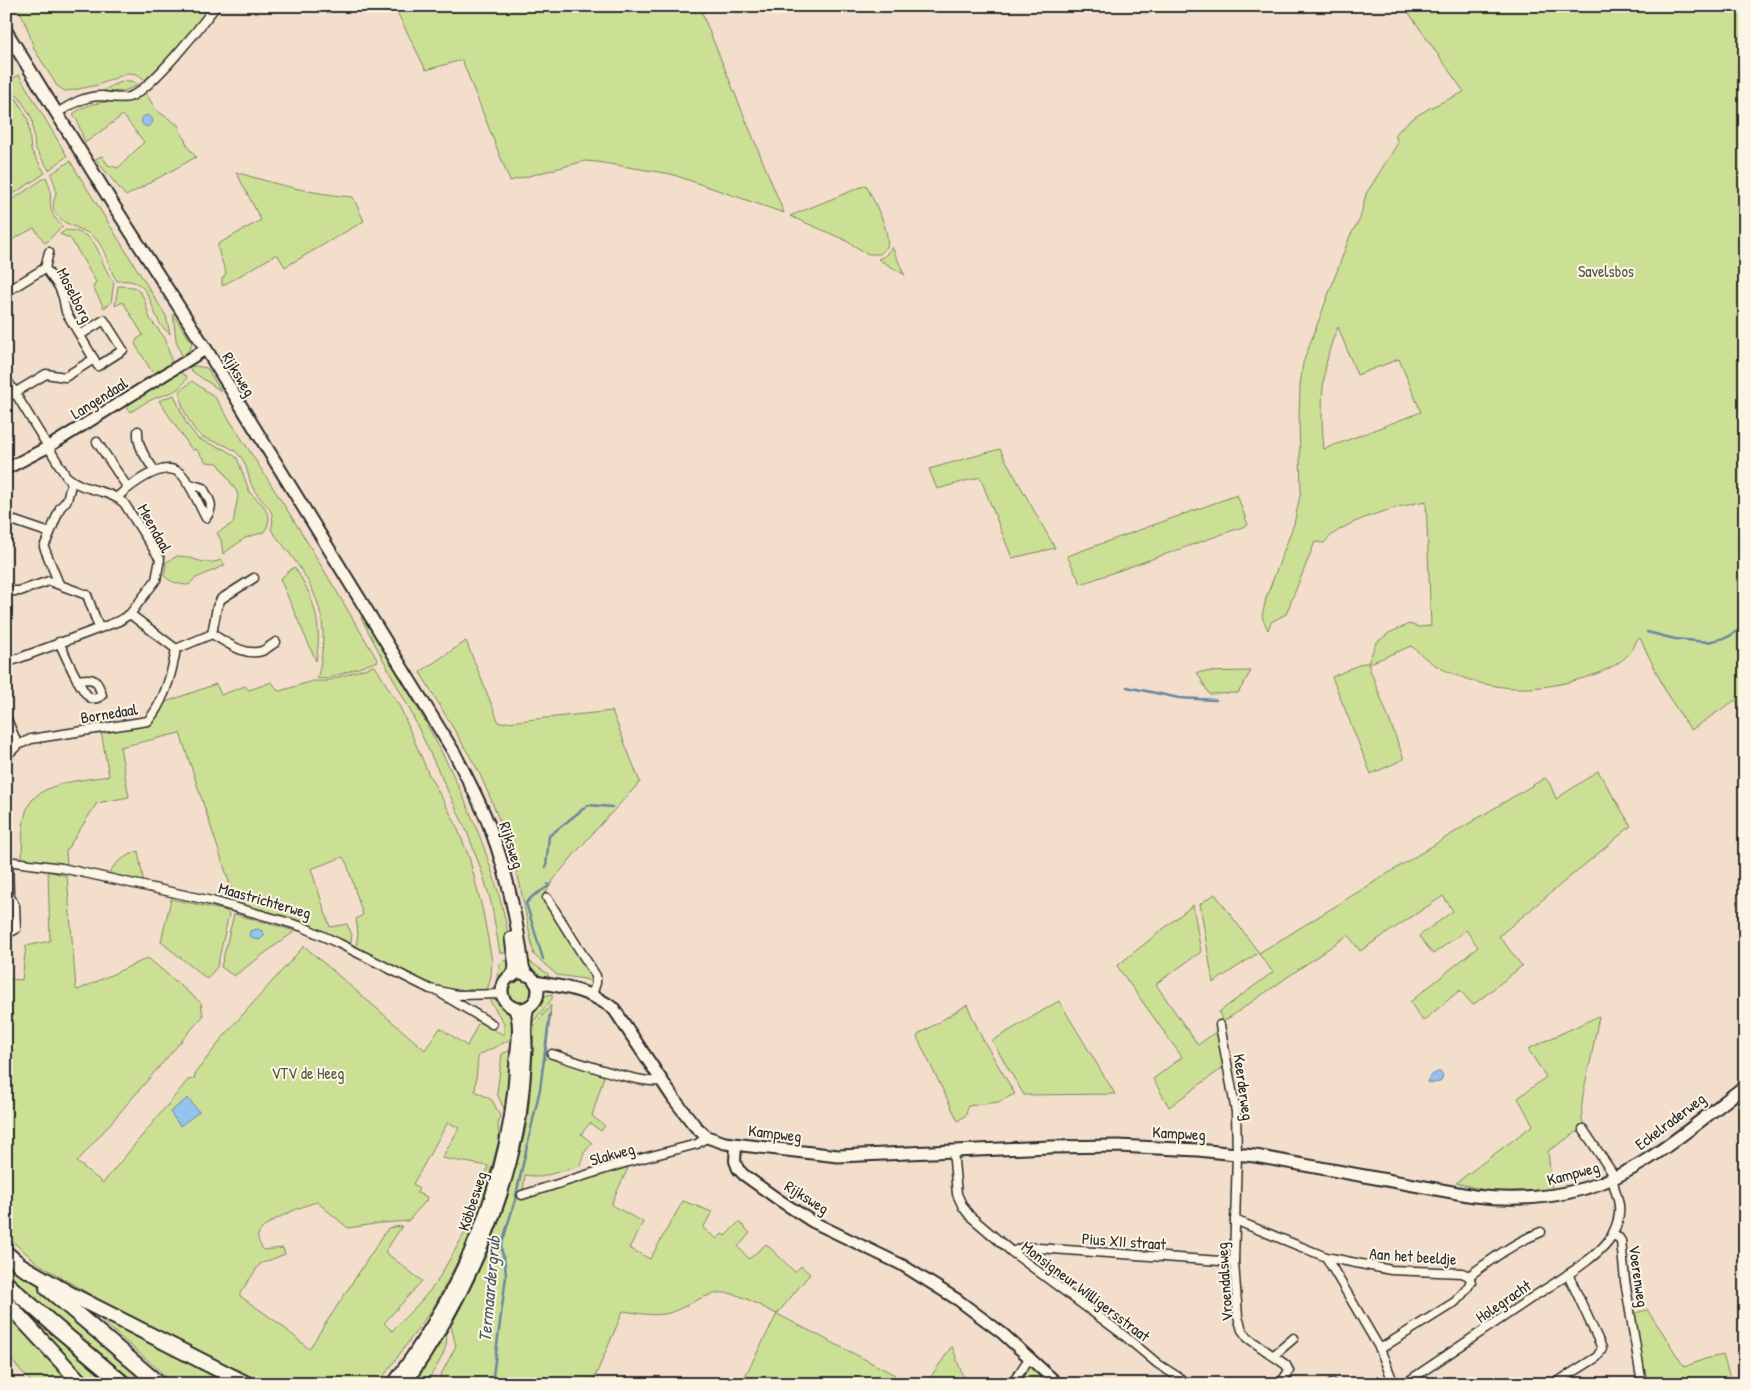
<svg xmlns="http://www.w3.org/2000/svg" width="1751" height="1390" viewBox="0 0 1751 1390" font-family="'Patrick Hand',sans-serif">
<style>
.green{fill:#cce095;stroke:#7c8660;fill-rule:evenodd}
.water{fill:#95c3ef;stroke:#6b86a1}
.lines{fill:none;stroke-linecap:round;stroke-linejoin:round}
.stream{stroke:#6b86a1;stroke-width:2.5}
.minor-casing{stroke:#2b2b2b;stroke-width:11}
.tertiary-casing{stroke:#2b2b2b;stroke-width:14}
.secondary-casing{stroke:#2b2b2b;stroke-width:15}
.motorway-casing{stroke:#2b2b2b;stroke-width:18}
.minor{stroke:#fcf5e5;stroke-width:8}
.tertiary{stroke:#fcf5e5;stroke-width:10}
.secondary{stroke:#fcf5e5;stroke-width:11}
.motorway{stroke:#fcf5e5;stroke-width:14}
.labels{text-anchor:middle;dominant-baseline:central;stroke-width:4;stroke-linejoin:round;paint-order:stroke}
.park-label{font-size:16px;fill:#535846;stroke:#fcf5e5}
.street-label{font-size:16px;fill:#2b2b2b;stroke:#fcf5e5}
.water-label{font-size:18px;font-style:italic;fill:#4b5966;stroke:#fcf5e5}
</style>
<rect width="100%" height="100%" fill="#f2decb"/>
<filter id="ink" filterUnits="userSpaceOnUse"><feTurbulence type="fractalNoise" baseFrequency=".02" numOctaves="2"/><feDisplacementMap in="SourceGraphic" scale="10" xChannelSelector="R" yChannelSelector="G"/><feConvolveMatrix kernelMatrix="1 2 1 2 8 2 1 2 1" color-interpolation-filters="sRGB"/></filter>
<g filter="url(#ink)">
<!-- green -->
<g class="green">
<path d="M18 6H211L174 52 145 80 137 74 128 73 98 85 73 90 65 91 57 86 34 49 28 30Z"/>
<path d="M394 6H656L657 8 661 6H699L784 213 671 174 597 162 585 161 510 181 462 60 426 70Z"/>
<path d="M1404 6H1745V714L1735 700 1691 730 1668 696 1640 638 1636 641C1629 674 1547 690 1518 688 1507 688 1495 686 1484 684 1465 679 1444 672 1428 660 1422 656 1417 650 1411 646L1368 664 1404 759 1371 774 1332 677 1363 663H1368L1376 643 1389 633 1409 624 1418 627 1431 626 1426 501C1399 506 1340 521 1324 543L1315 542 1286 614 1271 622 1268 630 1262 617 1266 598 1294 524 1301 491 1299 417 1300 387 1303 363 1350 236 1360 219 1366 194 1398 143 1395 135C1411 114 1441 103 1464 92ZM1338 327 1357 375 1399 359 1421 412 1324 449C1320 410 1321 362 1338 327Z"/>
<path d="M19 75 67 156 49 170 35 148 32 119 29 113 19 97 16 95H6V82Z"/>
<path d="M125 81H132L139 85 124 91 102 92 113 85Z"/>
<path d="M145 92 156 110 178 125 188 147 196 157 126 196 95 159 102 156 108 165 118 168 144 142 123 115 85 143 77 120 73 114C95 96 122 106 145 92Z"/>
<path d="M14 99H17L28 120 31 150 45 173 6 199V100Z"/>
<path d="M70 161 166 316 170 334C166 330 161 327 159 322 148 300 149 277 117 281 108 268 107 251 96 239 83 226 64 228 55 212 51 205 55 199 56 193 56 186 53 179 51 174Z"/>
<path d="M236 172C274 184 312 194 353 197L364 221 285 267 277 254 222 286V279L226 273C223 262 218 255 218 244L261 220Z"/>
<path d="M46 177C57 200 41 206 63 227 55 231 52 239 45 243L34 228 6 243V204Z"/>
<path d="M866 185C873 200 891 231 887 247L880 254H868L843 239 790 216Z"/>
<path d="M66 230C103 232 96 261 114 282L111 303 104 308 93 287 96 282 71 239 60 234Z"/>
<path d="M892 247 903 272 905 275 878 259 885 256Z"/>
<path d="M118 286 134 287 140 292 144 298 150 319 165 338 172 363 154 375 135 344 137 339 143 335 123 302 115 306Z"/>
<path d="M173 314 192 343 190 349 182 357 176 340Z"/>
<path d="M195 366 207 368 221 391 193 372 189 367Z"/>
<path d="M180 372 187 377C180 394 165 393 151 400 143 403 137 409 130 412L125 404Z"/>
<path d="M192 381 215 397 300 530 378 661 327 679 317 678C320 670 321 661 322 652 329 601 301 567 271 530 277 509 266 507 256 493 248 483 249 468 241 457 232 445 217 443 204 438 192 432 179 404 180 391Z"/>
<path d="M174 395 186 423 198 439 226 450 237 458 250 493 263 505 269 517 268 525 264 532 245 538 223 554 221 540 217 533 233 523 238 496 237 492 218 463 206 462 196 449 192 450 159 401Z"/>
<path d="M1000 449 1004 457 1055 548 1012 558 980 477 937 489 929 469Z"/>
<path d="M1237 495 1248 525 1081 584 1067 556Z"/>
<path d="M177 556C194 556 203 567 221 560L225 565 194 579 189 585C179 585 171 582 164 576L166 567 165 563Z"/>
<path d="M294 567C314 595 323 627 316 661L280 579Z"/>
<path d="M362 616C413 698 464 781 493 875 501 901 508 926 510 953H500L491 902 482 872 468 834 408 706 361 618Z"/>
<path d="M466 641 499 723 612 711 640 782C617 807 594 831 572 857 563 869 548 883 544 899L592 975 594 983 585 979 557 975 534 955 519 880 502 827 490 797 478 770 420 672Z"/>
<path d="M373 666H375L400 707 429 775 454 820 469 857 483 912 492 961 491 976 487 991 441 989 422 982 356 948 358 933 356 919 363 915 347 864 343 857 311 869 330 927 347 924 352 935 350 945 289 920 236 903 180 733 120 747 129 797 97 803 66 851 67 867 22 859C23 843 21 825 27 809 36 782 84 780 109 776L101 731 146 723 160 704 216 684 221 695 245 686 249 690 272 682 277 690 280 691 313 681H327Z"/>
<path d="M1251 671 1238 693 1209 694 1197 672Z"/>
<path d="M1598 771 1631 826 1499 936 1522 966 1473 1005 1460 990 1423 1021 1410 1002 1478 947 1466 930 1433 954 1419 936 1453 911 1443 896 1360 951 1348 935 1223 1022 1219 1012 1273 972 1258 953 1213 983 1200 904 1215 894 1259 953C1355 895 1449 834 1545 778L1550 784 1556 799Z"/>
<path d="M138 851 144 884 108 876C112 863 126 856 138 851Z"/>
<path d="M48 871 67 876 76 989 78 990 148 958 201 1003 203 1016 77 1162 103 1183 188 1080 194 1079 196 1072 229 1030 304 946 425 1050 440 1028 467 1046 479 1022 504 1035V1023L488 998 497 997 500 999 512 1012 514 1015 513 1038 479 1055 478 1058 475 1091 492 1100 500 1116 498 1124 499 1140 480 1210 470 1208 472 1202 478 1203 488 1166 442 1158 459 1128 448 1122 413 1184 419 1188 417 1193 427 1197 426 1202H425L408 1221 381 1223 348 1228 317 1202C307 1204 260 1223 258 1235 257 1239 261 1246 263 1250L283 1248 285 1254 260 1264 240 1293V1296L281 1325 309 1349 388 1228 402 1226 385 1252 422 1281 384 1323 392 1331 421 1301 436 1283 474 1217H476L467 1243 435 1305 378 1384H260L178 1344 96 1298 39 1264 6 1236V979L22 980 26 946 50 941ZM188 1099 198 1112H170Z"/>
<path d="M171 899 227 911 229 914 217 967 207 979 161 942Z"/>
<path d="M1193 905 1201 952 1157 983V986L1198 1045 1217 1031 1224 1067 1169 1107 1153 1079 1182 1057 1117 966Z"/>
<path d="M234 914 295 931 234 976 221 967Z"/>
<path d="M526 959 548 974 549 981C533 977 531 974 526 959Z"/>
<path d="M511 960 510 973 498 988 494 991 500 964 503 961Z"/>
<circle cx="520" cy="991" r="11"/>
<path d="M552 994V999L533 1022 529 1023C530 1010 538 996 552 994Z"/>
<path d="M1059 1001 1115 1094 1024 1095 992 1041Z"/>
<path d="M551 1005 546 1055 604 1076 592 1116 605 1126 601 1131 590 1123 581 1134 592 1143 584 1153 580 1166 540 1177 525 1175 522 1198 629 1166 612 1202 613 1206 643 1222 629 1248 650 1259 683 1201 712 1212 703 1228 717 1239 722 1234 725 1236 739 1222 750 1233 738 1247 749 1259 766 1244 795 1272 801 1266 810 1274 777 1314 895 1375 888 1384H741L777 1314C763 1308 742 1294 727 1293 706 1291 688 1307 669 1313 654 1317 638 1313 623 1311L592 1384H436L456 1346 451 1326 489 1250 507 1197 524 1137 528 1115 532 1068 534 1026Z"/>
<path d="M967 1005 982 1038 1015 1094 998 1102 968 1106 966 1115 958 1121 917 1037 919 1034Z"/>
<path d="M1599 1016C1596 1030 1594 1044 1591 1058 1587 1079 1574 1116 1588 1134L1577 1132 1548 1151 1552 1190 1493 1192 1456 1183 1533 1125 1518 1098 1546 1077 1528 1049Z"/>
<path d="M511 1050 506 1114 497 1093 502 1054Z"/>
<path d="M6 1257C55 1301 106 1341 155 1384H133L6 1274Z"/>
<path d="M6 1295 110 1384H86L6 1299Z"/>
<path d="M86 1307 239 1384H175Z"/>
<path d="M1647 1310 1661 1330 1684 1367 1705 1359 1723 1355 1732 1384H1644L1631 1314Z"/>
<path d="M6 1311 74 1384H33L6 1354Z"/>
<path d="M446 1333C450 1350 434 1370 425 1384H413Z"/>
<path d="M952 1346 962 1374 970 1384H926Z"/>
<path d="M1028 1365 1047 1384H1015Z"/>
</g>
<!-- water -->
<g class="water">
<circle cx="147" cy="121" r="5.5"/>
<path d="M258 929 262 931 265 935 260 940 254 939 249 935 250 931Z"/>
<path d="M1438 1072H1441L1443 1076 1440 1082 1432 1083 1427 1082 1430 1076Z"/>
<path d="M188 1098 199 1112 180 1126 170 1112Z"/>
</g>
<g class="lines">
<!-- stream -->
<g class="stream">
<path d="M1647 632 1675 639 1708 642 1728 637 1745 626"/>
<path d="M1127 687 1179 698 1216 700"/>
<path d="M546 867 549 836 588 805 612 807"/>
<path d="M543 959 526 903 533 896 549 886 548 884"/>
<path d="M516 1195 540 1089 550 1014"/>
<path d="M492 1384 506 1276 505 1264 501 1247 516 1197"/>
</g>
<!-- minor casing -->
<g class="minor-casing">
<g id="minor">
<path d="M57 113C72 104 84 96 102 96 111 97 120 99 129 97 150 91 201 26 216 6"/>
<path d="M45 268 59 287 63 297 66 312 98 366 123 350 104 320 80 335"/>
<path d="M6 292 45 268 49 252"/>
<path d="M6 378 66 476C83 492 107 488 124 503L160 559 156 580 130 614 119 621 6 663"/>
<path d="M6 398 46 374 65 377 94 359"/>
<path d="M138 431C137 447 146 458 155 471"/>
<path d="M97 442 128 488"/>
<path d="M117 497C130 486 162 459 180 473 190 481 199 506 206 518 215 505 210 501 203 488L187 483"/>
<path d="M6 518 50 533 60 508 67 500 72 481"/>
<path d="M50 533 44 547 59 584"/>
<path d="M6 594 13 591H20L49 581 87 595 99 628"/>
<path d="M212 634 217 607 221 599 254 578"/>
<path d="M59 642C64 652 82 695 91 698 95 699 99 698 102 695 96 678 95 678 77 680"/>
<path d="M176 649 212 634C226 642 245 657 262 651 267 649 271 645 276 642"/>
<path d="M6 717 18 745"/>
<path d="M6 756 18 745 31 739 148 721C164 702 172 673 176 649L130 614"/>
<path d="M6 861 62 868 212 901 280 920 303 927 338 943 430 989 457 995 503 994"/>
<path d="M547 898 596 976V983L592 995"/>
<path d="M6 931H13L16 929 15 906 9 895 8 861"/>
<path d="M442 994 492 1024"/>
<path d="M1220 1025 1236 1112 1237 1154 1234 1262 1238 1317 1242 1330 1248 1338 1286 1365 1289 1371 1280 1384"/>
<path d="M552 1054C570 1059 648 1088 662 1080"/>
<path d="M953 1150 957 1194 963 1207 970 1216 1012 1252 1121 1333 1158 1364 1189 1384"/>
<path d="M522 1195 628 1162 697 1144 707 1137"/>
<path d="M1235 1220 1326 1257 1391 1270 1462 1273 1469 1276C1492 1259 1515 1242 1541 1232"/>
<path d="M1613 1235 1619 1238 1621 1241 1625 1281 1642 1384"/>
<path d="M1012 1252 1024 1247 1234 1262"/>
<path d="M1326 1257 1380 1349 1394 1384"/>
<path d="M1380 1349 1455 1302 1465 1291 1471 1282 1469 1276"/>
<path d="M1273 1356 1294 1338"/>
<path d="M1012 1384 1030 1357"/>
<path d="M1331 1384 1332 1383"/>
<path d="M1404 1384C1446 1356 1488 1327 1530 1299 1552 1284 1603 1256 1613 1233 1618 1223 1621 1211 1618 1200 1616 1191 1612 1184 1613 1174L1583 1129"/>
<path d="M1554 1384 1597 1357 1600 1352 1602 1348 1568 1274"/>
</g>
</g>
<!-- tertiary casing -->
<g class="tertiary-casing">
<g id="tertiary">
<path d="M6 469 48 447 206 349"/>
<path d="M736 1145 735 1161 738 1169 744 1175 779 1200 813 1222 902 1265 958 1300 1002 1333 1058 1384"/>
</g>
</g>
<!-- secondary casing -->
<g class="secondary-casing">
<g id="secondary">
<path d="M6 31 114 206 206 349 455 754C468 780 482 805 492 833 508 876 517 921 523 966L526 975"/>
<path d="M511 938 515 966 513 976"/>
<circle cx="520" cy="991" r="18"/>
<path d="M535 982C566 987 589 990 614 1009L674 1099 695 1126 707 1137 725 1143 838 1156 1050 1147 1118 1146 1198 1150 1255 1156 1474 1196C1534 1203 1593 1194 1645 1161 1680 1139 1712 1111 1745 1086"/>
<path d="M393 1384C463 1288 511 1181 516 1060 517 1045 522 1022 514 1008"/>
<path d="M405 1384C462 1303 503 1214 520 1117 523 1094 525 1071 526 1049 526 1035 524 1020 528 1007"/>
</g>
</g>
<!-- motorway casing -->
<g class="motorway-casing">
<g id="motorway">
<path d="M6 1253 26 1270"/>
<path d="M20 1265 70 1294 247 1384"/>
<path d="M6 1283 55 1326 124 1384"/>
<path d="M47 1288 159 1384"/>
<path d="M6 1302 82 1384"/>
</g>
</g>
<!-- minor -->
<use href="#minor" class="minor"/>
<!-- tertiary -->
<use href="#tertiary" class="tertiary"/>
<!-- secondary -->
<use href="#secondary" class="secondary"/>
<!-- motorway -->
<use href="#motorway" class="motorway"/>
</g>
</g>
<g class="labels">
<!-- park labels -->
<g class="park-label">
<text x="1606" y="271">Savelsbos</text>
<text x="308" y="1073">VTV de Heeg</text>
</g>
<!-- street labels -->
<g class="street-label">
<text transform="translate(75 295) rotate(63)">Moselborg</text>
<text transform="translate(239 374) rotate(59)">Rijksweg</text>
<text transform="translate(99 398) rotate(-32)">Langendaal</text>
<text transform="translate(155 528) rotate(61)">Meendaal</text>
<text transform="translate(109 713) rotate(-9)">Bornedaal</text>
<text transform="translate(512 845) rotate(72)">Rijksweg</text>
<text transform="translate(265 900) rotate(16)">Maastrichterweg</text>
<text transform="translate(1244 1087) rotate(82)">Keerderweg</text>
<text transform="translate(1670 1121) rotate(-37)">Eckelraderweg</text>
<text transform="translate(775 1133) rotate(7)">Kampweg</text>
<text transform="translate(1179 1133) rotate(3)">Kampweg</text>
<text transform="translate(612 1154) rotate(-16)">Slakweg</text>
<text transform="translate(1573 1173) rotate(-15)">Kampweg</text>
<text transform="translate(807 1197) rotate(32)">Rijksweg</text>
<text transform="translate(472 1201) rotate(-72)">Köbbesweg</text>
<text transform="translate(1124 1241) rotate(4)">Pius XII straat</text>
<text transform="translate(1413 1256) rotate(4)">Aan het beeldje</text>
<text transform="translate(1639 1276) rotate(82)">Voerenweg</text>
<text transform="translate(1224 1282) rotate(-94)">Vroendalsweg</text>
<text transform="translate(1086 1291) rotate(37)">Monsigneur Willigersstraat</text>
<text transform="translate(1503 1301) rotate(-34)">Holegracht</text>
</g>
<!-- water labels -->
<g class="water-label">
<text transform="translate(489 1289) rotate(-85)">Termaardergrub</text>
</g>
</g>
<!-- margin -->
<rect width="1751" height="1390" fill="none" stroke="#fcf5e5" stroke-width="25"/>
<rect x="12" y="12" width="1726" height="1365" fill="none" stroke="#2b2b2b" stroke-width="2" filter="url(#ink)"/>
</svg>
